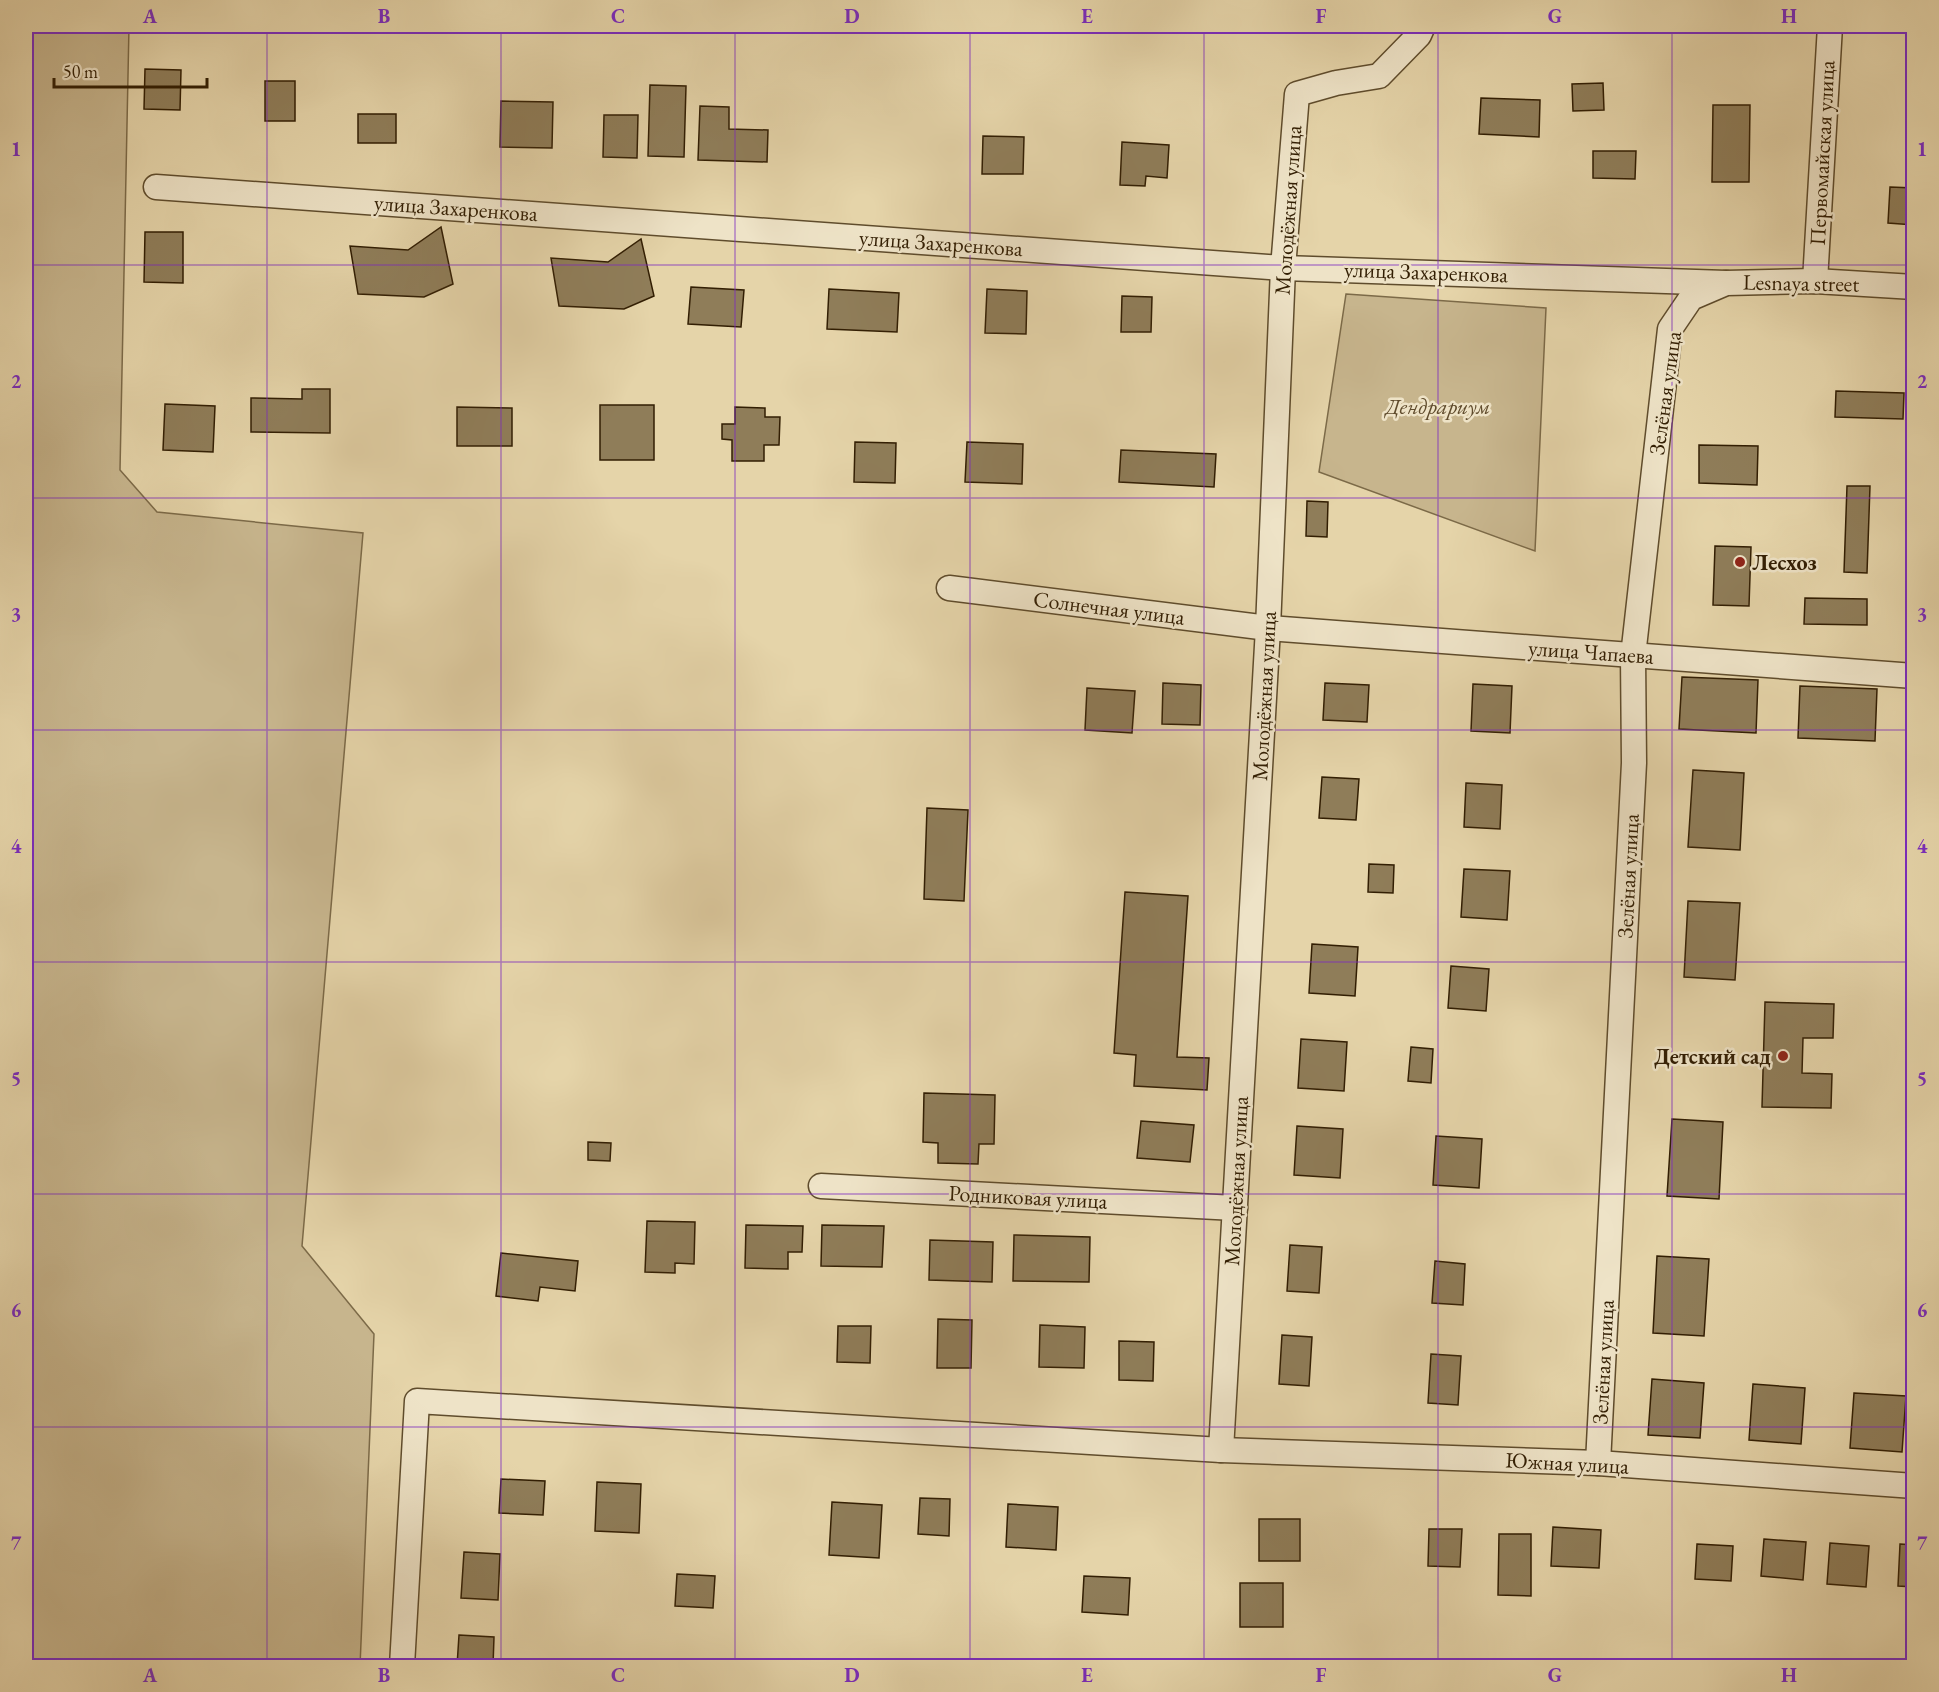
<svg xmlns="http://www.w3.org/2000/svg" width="1939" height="1692" viewBox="0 0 1939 1692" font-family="'EB Garamond',serif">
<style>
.green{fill:#c7b58d;stroke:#7c6a48;stroke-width:1.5}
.building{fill:#8f7d59;stroke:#321e03;stroke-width:1.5}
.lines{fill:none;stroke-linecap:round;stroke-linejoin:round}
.street-casing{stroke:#5f4c2c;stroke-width:27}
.street{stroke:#eee3c7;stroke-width:24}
.grid{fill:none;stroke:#7b2cbf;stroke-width:1.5;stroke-opacity:0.55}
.poi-dot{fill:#8f2418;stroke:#eee3c7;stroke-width:2}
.labels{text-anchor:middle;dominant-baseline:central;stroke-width:5;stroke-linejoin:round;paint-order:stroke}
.street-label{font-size:22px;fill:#321e03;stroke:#eee3c7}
.park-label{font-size:22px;font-style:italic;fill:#5f4b2c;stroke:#eee3c7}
.poi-label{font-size:22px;font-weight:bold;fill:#321e03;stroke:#eee3c7;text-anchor:start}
.neatline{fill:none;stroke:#7b2cbf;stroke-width:2}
.grid-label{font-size:20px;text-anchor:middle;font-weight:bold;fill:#7b2cbf}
</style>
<rect width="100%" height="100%" fill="#e5d4a9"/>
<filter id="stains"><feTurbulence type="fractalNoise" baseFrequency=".00333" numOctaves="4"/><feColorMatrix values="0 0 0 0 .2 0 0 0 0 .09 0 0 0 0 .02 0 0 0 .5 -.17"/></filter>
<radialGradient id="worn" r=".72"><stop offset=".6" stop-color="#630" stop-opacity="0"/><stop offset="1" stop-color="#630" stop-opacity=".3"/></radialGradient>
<!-- green -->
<g class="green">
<path d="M26 26H129L120 470 157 512 363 533 302 1246 374 1334 360 1666H26Z"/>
<path d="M1346 294 1546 308 1535 551 1319 472Z"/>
</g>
<!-- building -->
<g class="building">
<rect x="1233" y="26" width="36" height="3"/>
<path d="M1350 26H1385V27L1350 29Z"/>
<path d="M145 69 181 70 180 110 144 109Z"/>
<rect x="265" y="81" width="30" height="40"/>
<path d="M1603 83 1604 110 1573 111 1572 84Z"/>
<path d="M650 85 686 86 684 157 648 156Z"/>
<path d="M1481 98 1540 100 1539 137 1479 134Z"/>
<path d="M501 101 553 102 552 148 500 147Z"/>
<path d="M1713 105H1750L1749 182H1712Z"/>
<path d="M700 106 729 107V129L768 130 767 162 698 160Z"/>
<rect x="358" y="114" width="38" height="29"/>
<path d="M604 115H638L637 158 603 157Z"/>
<path d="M983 136 1024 137 1023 174H982Z"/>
<path d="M1122 142 1169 145 1167 178 1146 176 1145 186 1120 185Z"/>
<path d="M1593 151H1636L1635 179 1593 178Z"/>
<path d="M1890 187 1914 188V225L1888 223Z"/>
<path d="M441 227 453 284 424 297 358 294 350 246 408 250Z"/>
<path d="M145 232H183V283L144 282Z"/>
<path d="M641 239 654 296 624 309 559 306 551 258 608 262Z"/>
<path d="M691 287 744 290 741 327 688 324Z"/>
<path d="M829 289 899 293 897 332 827 329Z"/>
<path d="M987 289 1027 291 1026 334 985 333Z"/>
<path d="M1122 296 1152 297 1151 332H1121Z"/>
<path d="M302 389H330V433L251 432V398L302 399Z"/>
<path d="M1836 391 1904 393 1903 419 1835 417Z"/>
<path d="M165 404 215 406 213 452 163 450Z"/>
<rect x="600" y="405" width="54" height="55"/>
<path d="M457 407 512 408V446H457Z"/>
<path d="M735 407 765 408V417H780L779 445H764V461H732V440L722 439V424H735Z"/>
<path d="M855 442 896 443 895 483 854 482Z"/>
<path d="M967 442 1023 444 1022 484 965 482Z"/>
<path d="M1699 445 1758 446 1757 485 1699 483Z"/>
<path d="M1121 450 1216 454 1214 487 1119 482Z"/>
<path d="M1847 486H1870L1867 573 1844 572Z"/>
<path d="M1307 501 1328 502 1327 537 1306 536Z"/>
<path d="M1715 546 1751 547 1749 606 1713 605Z"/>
<path d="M1805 598 1867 599V625L1804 624Z"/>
<path d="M1682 677 1758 680 1756 733 1679 729Z"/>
<path d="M1163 683 1201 685 1200 725 1162 724Z"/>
<path d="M1325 683 1369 685 1367 722 1323 720Z"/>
<path d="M1473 684 1512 686 1510 733 1471 731Z"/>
<path d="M1800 686 1877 689 1875 741 1798 738Z"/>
<path d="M1087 688 1135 691 1132 733 1085 730Z"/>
<path d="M1693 770 1744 773 1740 850 1688 847Z"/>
<path d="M1322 777 1359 779 1356 820 1319 818Z"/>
<path d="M1466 783 1502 785 1500 829 1464 827Z"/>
<path d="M927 808 968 810 964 901 924 899Z"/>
<path d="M1369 864 1394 865 1393 893 1368 892Z"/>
<path d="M1464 869 1510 871 1507 920 1461 917Z"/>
<path d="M1125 892 1188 896 1177 1057 1209 1058 1207 1090 1134 1086 1136 1055 1114 1053Z"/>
<path d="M1688 901 1740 903 1735 980 1684 977Z"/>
<path d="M1312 944 1358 947 1355 996 1309 993Z"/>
<path d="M1451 966 1489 969 1486 1011 1448 1008Z"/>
<path d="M1765 1002 1834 1004 1833 1038H1803L1802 1073 1832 1074 1831 1108 1762 1107Z"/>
<path d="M1301 1039 1347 1042 1344 1091 1298 1088Z"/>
<path d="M1411 1047 1433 1049 1431 1083 1408 1081Z"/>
<path d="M924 1093 995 1095 994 1144H979L978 1164 938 1163V1143L923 1142Z"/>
<path d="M1672 1119 1723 1122 1719 1199 1667 1196Z"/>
<path d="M1141 1121 1194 1125 1190 1162 1137 1158Z"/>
<path d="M1297 1126 1343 1129 1340 1178 1294 1175Z"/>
<path d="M1436 1136 1482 1139 1479 1188 1433 1185Z"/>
<path d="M588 1142 611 1143 610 1161 588 1160Z"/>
<path d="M647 1221 695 1222 694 1264 675 1263V1273L645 1272Z"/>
<path d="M746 1225 803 1226 802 1252H788V1269L745 1268Z"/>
<path d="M822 1225 884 1226 882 1267 821 1266Z"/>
<path d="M1014 1235 1090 1237 1089 1282 1013 1281Z"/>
<path d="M930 1240 993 1242 992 1282 929 1280Z"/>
<path d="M1290 1245 1322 1247 1319 1293 1287 1291Z"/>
<path d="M501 1253 578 1261 575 1291 540 1287 538 1301 496 1296Z"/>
<path d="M1657 1256 1709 1259 1704 1336 1653 1333Z"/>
<path d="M1435 1261 1465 1264 1463 1305 1432 1303Z"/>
<path d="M938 1319 972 1320 971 1368H937Z"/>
<path d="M1040 1325 1085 1327 1084 1368 1039 1367Z"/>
<path d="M838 1326H871L870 1363 837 1362Z"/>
<path d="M1282 1335 1312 1337 1309 1386 1279 1384Z"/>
<path d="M1119 1341 1154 1342 1153 1381 1119 1380Z"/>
<path d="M1431 1354 1461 1356 1458 1405 1428 1403Z"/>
<path d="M1652 1379 1704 1383 1700 1438 1648 1435Z"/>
<path d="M1753 1384 1805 1388 1801 1444 1749 1440Z"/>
<path d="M1854 1393 1906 1396 1902 1452 1850 1448Z"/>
<path d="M501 1479 545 1481 543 1515 499 1513Z"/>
<path d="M597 1482 641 1484 639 1533 595 1531Z"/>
<path d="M920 1498 950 1499 949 1536 918 1534Z"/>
<path d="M832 1502 882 1505 879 1558 829 1555Z"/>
<path d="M1008 1504 1058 1507 1056 1550 1006 1547Z"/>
<rect x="1259" y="1519" width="41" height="42"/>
<path d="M1553 1527 1601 1530 1599 1568 1551 1566Z"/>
<path d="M1429 1529H1462L1460 1567 1428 1566Z"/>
<path d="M1499 1534H1531V1596L1498 1595Z"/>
<path d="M1764 1539 1806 1542 1803 1580 1761 1576Z"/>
<path d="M1830 1543 1869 1546 1866 1587 1827 1584Z"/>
<path d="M1697 1544 1733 1546 1731 1581 1695 1579Z"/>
<path d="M1900 1544 1914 1545V1587L1898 1586Z"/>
<path d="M464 1552 500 1554 498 1600 461 1598Z"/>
<path d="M677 1574 715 1576 713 1608 675 1606Z"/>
<path d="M1084 1576 1130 1578 1128 1615 1082 1612Z"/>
<rect x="1240" y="1583" width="43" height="44"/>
<path d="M459 1635 494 1637 493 1666H457Z"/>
</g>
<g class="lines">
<!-- street casing -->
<g class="street-casing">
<g id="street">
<path d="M156 187 1283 268 1726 283"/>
<path d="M1815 281 1830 26"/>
<path d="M949 588 1268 628 1914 676"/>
<path d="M821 1186 1235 1208"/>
<path d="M1221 1450 1268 628 1283 268 1297 94 1336 83 1379 76 1419 35 1423 26"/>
<path d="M1598 1463 1634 763 1633 656 1670 329 1691 298 1726 283 1815 281 1914 287"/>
<path d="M402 1666 417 1401 1221 1450 1598 1463 1914 1486"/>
</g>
</g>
<!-- street -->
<use href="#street" class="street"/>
</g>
<!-- grid -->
<path class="grid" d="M267 26V1666M501 26V1666M735 26V1666M970 26V1666M1204 26V1666M1438 26V1666M1672 26V1666M26 265H1914M26 498H1914M26 730H1914M26 962H1914M26 1194H1914M26 1427H1914"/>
<!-- markers -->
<g class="poi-dot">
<circle cx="1740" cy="562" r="6"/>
<circle cx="1783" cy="1056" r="6"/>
</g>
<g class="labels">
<!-- street labels -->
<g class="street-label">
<text transform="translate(1822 153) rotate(-87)">Первомайская улица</text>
<text transform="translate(456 208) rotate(4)">улица Захаренкова</text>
<text transform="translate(1288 210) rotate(-86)">Молодёжная улица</text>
<text transform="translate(941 243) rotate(4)">улица Захаренкова</text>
<text transform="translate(1426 272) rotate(2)">улица Захаренкова</text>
<text transform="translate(1801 283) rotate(1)">Lesnaya street</text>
<text transform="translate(1665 393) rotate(-82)">Зелёная улица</text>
<text transform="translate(1109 608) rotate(7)">Солнечная улица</text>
<text transform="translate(1591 652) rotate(4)">улица Чапаева</text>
<text transform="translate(1264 696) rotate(-87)">Молодёжная улица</text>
<text transform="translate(1628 876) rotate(-87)">Зелёная улица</text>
<text transform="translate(1236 1181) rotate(-87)">Молодёжная улица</text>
<text transform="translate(1028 1197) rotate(3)">Родниковая улица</text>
<text transform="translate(1603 1362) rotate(-87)">Зелёная улица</text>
<text transform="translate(1567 1463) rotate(3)">Южная улица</text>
</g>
<!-- park labels -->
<g class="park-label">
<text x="1438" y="406">Дендрариум</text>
</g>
<!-- poi labels -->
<g class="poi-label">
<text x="1752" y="562">Лесхоз</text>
<text x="1771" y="1056" text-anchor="end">Детский сад</text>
</g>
</g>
<!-- margin -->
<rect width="1939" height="1692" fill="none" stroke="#e5d4a9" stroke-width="66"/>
<!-- scale -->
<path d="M54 78v9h153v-9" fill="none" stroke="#321e03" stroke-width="3"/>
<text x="63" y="78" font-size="18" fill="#321e03" stroke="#eee3c7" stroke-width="4.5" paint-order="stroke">50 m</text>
<rect x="33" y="33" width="1873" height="1626" class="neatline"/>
<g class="grid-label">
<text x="150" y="23">A</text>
<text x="384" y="23">B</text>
<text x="618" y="23">C</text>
<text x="852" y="23">D</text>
<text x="1087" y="23">E</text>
<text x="1321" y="23">F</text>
<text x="1555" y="23">G</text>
<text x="1789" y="23">H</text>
<text x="16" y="156">1</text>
<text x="1922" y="156">1</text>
<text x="16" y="388">2</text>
<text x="1922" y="388">2</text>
<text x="16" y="621">3</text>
<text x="1922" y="621">3</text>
<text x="16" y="853">4</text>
<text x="1922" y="853">4</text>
<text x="16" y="1085">5</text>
<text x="1922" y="1085">5</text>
<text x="16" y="1317">6</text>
<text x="1922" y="1317">6</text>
<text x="16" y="1550">7</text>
<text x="1922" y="1550">7</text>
<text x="150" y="1682">A</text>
<text x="384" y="1682">B</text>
<text x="618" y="1682">C</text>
<text x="852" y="1682">D</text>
<text x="1087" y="1682">E</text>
<text x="1321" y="1682">F</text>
<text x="1555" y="1682">G</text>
<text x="1789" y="1682">H</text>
</g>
<rect width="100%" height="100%" filter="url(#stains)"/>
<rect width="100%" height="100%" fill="url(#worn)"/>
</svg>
